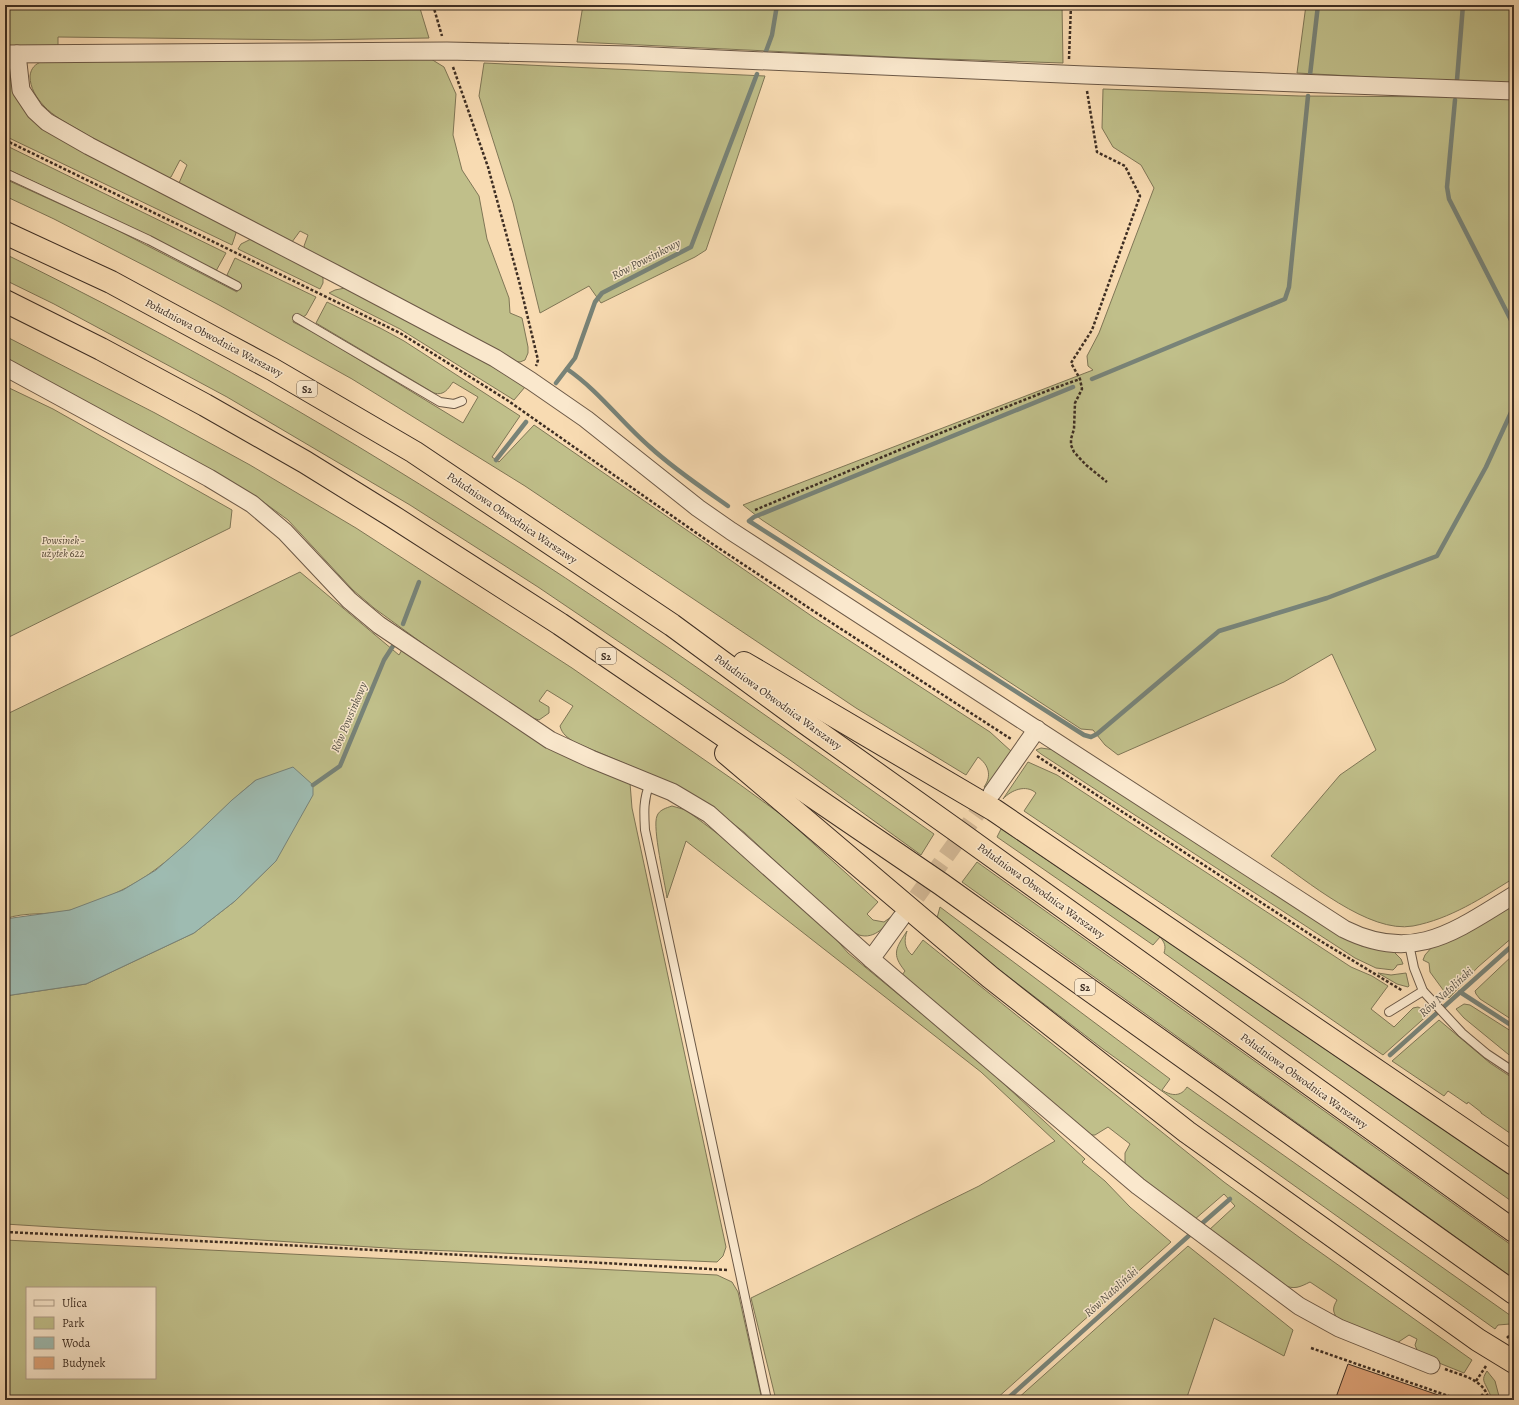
<svg xmlns="http://www.w3.org/2000/svg" width="1519" height="1405" viewBox="0 0 1519 1405" font-family="Alegreya,serif">
<style>
.green{fill:#c0bf8a;stroke:#7f7656;fill-rule:evenodd}
.water{fill:#9ebbb1;stroke:#788378}
.lines{fill:none;stroke-linecap:round;stroke-linejoin:round}
.stream{stroke:#788378;stroke-width:4.5}
.building{fill:#e0a479;stroke:#3e2e23}
.minor-tunnel{stroke:#d3b895;stroke-width:17;stroke-dasharray:17 8;stroke-linecap:butt}
.service-casing{stroke:#6c5947;stroke-width:10}
.minor-casing{stroke:#6c5947;stroke-width:19}
.motorway-casing{stroke:#3e2e23;stroke-width:24}
.path{stroke:#3e2e23;stroke-width:2.5;stroke-dasharray:3 2;stroke-linecap:butt}
.service{stroke:#fae8cd;stroke-width:8}
.minor{stroke:#fae8cd;stroke-width:17}
.motorway{stroke:#f8dbb2;stroke-width:22}
.labels{text-anchor:middle;dominant-baseline:central;stroke-width:3;stroke-linejoin:round;paint-order:stroke}
.shield{fill:#fae8cd;stroke:#766656;stroke-width:1}
.shield-label{font-size:10px;font-weight:bold;fill:#3e2e23}
.street-label{font-size:11px;fill:#3e2e23;stroke:#fae8cd}
.park-label{font-size:11px;font-style:italic;fill:#584b38;stroke:#fae8cd}
.water-label{font-size:12px;font-style:italic;fill:#565146;stroke:#fae8cd}
</style>
<rect width="100%" height="100%" fill="#f8dbb2"/>
<filter id="stains"><feTurbulence type="fractalNoise" baseFrequency=".005" numOctaves="4"/><feColorMatrix values="0 0 0 0 .2 0 0 0 0 .09 0 0 0 0 .02 0 0 0 .5 -.17"/></filter>
<radialGradient id="worn" r=".72"><stop offset=".6" stop-color="#630" stop-opacity="0"/><stop offset="1" stop-color="#630" stop-opacity=".3"/></radialGradient>
<!-- green -->
<g class="green">
<path d="M5 5H419L429 38 311 40 58 37V48H5Z"/>
<path d="M583 5H1062L1063 63 916 58 577 42Z"/>
<path d="M1306 5H1514V85L1297 73Z"/>
<path d="M431 59 444 67 456 94 453 135 462 170 479 196 487 239 509 298 510 313 522 318 528 347V353L525 360 520 362 513 361 305 249 304 246 308 235 300 231 292 242 179 183 187 165 180 160 171 177 168 178C137 163 109 148 79 130 67 123 53 116 44 106 36 97 30 88 30 76 31 68 35 64 43 61Z"/>
<path d="M484 63 765 76 706 250 695 257 601 303 589 286 540 313 513 203 479 96Z"/>
<path d="M5 68 10 76 14 92 234 229 236 233 232 245 5 136Z"/>
<path d="M1103 89 1300 96 1462 97 1514 99V878C1482 898 1450 919 1413 926 1369 934 1306 880 1271 856L1340 775 1376 750 1332 654 1284 682 1118 755 1105 745 1093 730 1081 729 762 520 743 505 1093 370 1088 366 1087 356 1099 333 1154 188 1141 165 1113 147 1102 128Z"/>
<path d="M5 145 226 253 216 271 114 220 5 168Z"/>
<path d="M5 179 115 229 237 292 240 284 227 275 235 258 316 297 306 315 303 317 296 314 293 322 317 334 463 423 478 397 453 382C448 389 444 396 434 393L316 323 327 302 382 329 404 341 520 416 492 457 499 462 534 425 813 617 990 732 1012 752 986 789 984 787C992 776 989 765 978 757L966 775 856 708 525 486 352 379 219 305 151 269 54 219 5 196Z"/>
<path d="M251 239 318 273 323 278V283L320 289 238 249 241 244Z"/>
<path d="M5 254C180 339 349 437 512 543 656 636 794 736 934 834L921 855 790 760 668 675 538 587 410 505 227 397 54 304 5 280Z"/>
<path d="M345 288 466 350 525 387 514 400 400 329 329 293 335 290Z"/>
<path d="M5 336 155 413 250 465 356 528 572 668 735 781 783 816 878 902 867 914 873 920 884 922 895 914C887 925 875 940 859 935 854 933 848 927 843 924L744 832 722 815 697 798 650 774 574 742C567 737 562 734 560 726L573 706 547 690 539 701 549 707V713L539 720 533 718 459 670 374 608 353 590 288 520 258 498 178 451 5 359Z"/>
<path d="M5 386 53 409 232 510 230 528 5 639Z"/>
<path d="M300 572 399 655 403 648 630 783 632 808 726 1247 723 1256 717 1262 403 1249 5 1224V996L86 984 194 933 235 901 276 861 256 780C221 808 192 843 156 869 133 887 99 902 71 910 51 916 25 911 5 919V715Z"/>
<path d="M1041 748 1055 750 1338 934 1362 946 1394 952 1401 959 1403 964 1397 965 1396 967 1393 970 1376 968 1355 958 1041 754 1036 750Z"/>
<path d="M1028 762 1057 775 1351 967 1372 976 1388 986 1371 1009 1394 1027 1413 1008 1418 1007 1430 1013 1383 1055 1250 963 1024 811 1036 793C1026 784 1011 790 1003 799Z"/>
<path d="M672 806 686 810 726 840 835 938 848 953 978 1060 1085 1159 1082 1162 1105 1181 1130 1207 1171 1242 995 1400H776L751 1298 979 1186 1055 1141 981 1072 686 841 667 898C665 883 652 827 657 816 659 810 666 808 672 806Z"/>
<path d="M1001 829 1346 1060 1514 1178V1203L1164 953C1166 946 1165 943 1160 937L1153 945 997 837Z"/>
<path d="M977 862 1514 1247V1276L1513 1278 962 882Z"/>
<path d="M1514 904V936L1478 967 1449 998 1430 972 1429 963 1423 960 1425 955 1432 947 1453 939Z"/>
<path d="M940 907 1170 1079 1162 1090C1171 1096 1181 1097 1187 1087L1514 1318V1321L1510 1324 1498 1325 1495 1329 1103 1049 988 961 937 918Z"/>
<path d="M907 931C904 940 904 948 912 955L923 940 1224 1182 1303 1240 1472 1360 1464 1373 1419 1355 1415 1345 1417 1339 1409 1335 1397 1343H1392L1337 1318C1332 1311 1333 1307 1337 1300L1310 1282C1300 1287 1294 1290 1284 1285L1208 1231 1235 1206 1224 1194 1194 1220 1125 1166V1153L1130 1144 1108 1127 1095 1135H1085L902 975 905 971C891 954 896 948 907 931Z"/>
<path d="M1514 954V1021L1480 999 1476 994 1475 991Z"/>
<path d="M1378 973 1391 975 1406 973 1409 986 1408 987 1397 984Z"/>
<path d="M1464 1004 1470 1005 1514 1033V1059L1464 1018 1456 1009Z"/>
<path d="M1439 1020 1490 1063 1514 1079V1136L1481 1113V1112L1468 1102 1467 1104 1448 1091 1444 1096 1392 1061Z"/>
<path d="M5 1240 717 1275 732 1282 738 1292 762 1400H5ZM27 1288H155V1378H27Z"/>
<path d="M1188 1246 1293 1330 1284 1356 1214 1318 1186 1400H1016Z"/>
<path d="M1487 1371 1495 1381 1500 1400H1491C1491 1397 1490 1393 1488 1390 1484 1381 1481 1380 1487 1371Z"/>
</g>
<!-- water -->
<path class="water" d="M293 767 313 785V795L276 861 235 901 194 933 86 984 5 996V919L70 910 123 890 156 870 187 843 232 800 256 780Z"/>
<g class="lines">
<!-- stream -->
<g class="stream">
<path d="M765 54 772 35 777 5"/>
<path d="M1310 75 1318 5"/>
<path d="M1457 80 1463 5"/>
<path d="M1455 100 1447 187 1449 199 1514 326"/>
<path d="M567 369C599 391 621 422 650 447 674 469 701 487 728 506"/>
<path d="M1092 379 1285 299 1289 287 1308 96"/>
<path d="M556 383 575 358 595 302 602 293 691 247 757 74"/>
<path d="M1073 387 754 517 749 521 1084 735 1091 737 1097 734 1219 631 1327 598 1437 556 1486 467 1514 406"/>
<path d="M496 460 526 422"/>
<path d="M403 624 419 582"/>
<path d="M313 785 340 766 384 660 393 646"/>
<path d="M1460 992 1514 1027"/>
<path d="M1390 1055 1514 944"/>
<path d="M1198 1227 1230 1199"/>
<path d="M1006 1400 1193 1232"/>
</g>
</g>
<!-- building -->
<path class="building" d="M1348 1364 1447 1398V1400H1335Z"/>
<g class="lines">
<!-- minor-tunnel -->
<path class="minor-tunnel" d="M902 917 991 794"/>
<!-- service casing -->
<g class="service-casing">
<g id="service">
<path d="M5 173 149 240 237 286"/>
<path d="M297 318 440 402 454 404 462 401"/>
<path d="M650 783C643 800 644 813 645 830L767 1400"/>
<path d="M1409 944 1414 968 1423 991 1462 1033 1487 1054 1514 1072"/>
<path d="M1389 1012 1423 991"/>
</g>
</g>
<!-- minor casing -->
<g class="minor-casing">
<g id="minor">
<path d="M5 54 447 51 630 55 1085 75 1514 91"/>
<path d="M17 54 21 90 35 111 47 122 89 146 336 274 495 358 531 381 586 419 698 508 731 531 1344 929C1414 964 1455 931 1514 895"/>
<path d="M5 367 209 478 252 504 285 532 349 600 379 625 550 740 591 759 672 792 709 814 871 959 1138 1186 1299 1306 1339 1328 1431 1365"/>
<path d="M992 793 1037 729"/>
<path d="M871 959 901 918"/>
</g>
</g>
<!-- motorway casing -->
<g class="motorway-casing">
<g id="motorway">
<path d="M5 233 111 282 214 338 272 369 414 452 672 625 804 722 953 828 1514 1231"/>
<path d="M5 301 101 349 205 405 305 462 392 516 560 624 941 884 1514 1293"/>
<path d="M744 663 994 810 1514 1164"/>
<path d="M726 753 990 977 1187 1132 1478 1340 1514 1362"/>
</g>
</g>
<!-- path -->
<g class="path">
<path d="M433 5 442 36"/>
<path d="M1069 59 1071 5"/>
<path d="M453 67 488 167 519 281 538 360 536 366"/>
<path d="M1087 91 1097 152 1125 166 1140 196 1092 330 1071 363 1080 379 1082 389 1075 403 1074 429 1071 439V445L1074 452 1086 465 1107 482"/>
<path d="M5 140 400 333 507 400 705 539 818 614 1011 739"/>
<path d="M755 510 933 436 1052 389 1080 379"/>
<path d="M1037 756 1314 937 1403 991"/>
<path d="M5 1232 285 1245 727 1270"/>
<path d="M1507 1338 1514 1331"/>
<path d="M1311 1348 1460 1400"/>
<path d="M1445 1369C1463 1376 1484 1379 1489 1400"/>
<path d="M1476 1381 1486 1366"/>
<path d="M1478 1400 1483 1394"/>
</g>
<!-- service -->
<use href="#service" class="service"/>
<!-- minor -->
<use href="#minor" class="minor"/>
<!-- motorway -->
<use href="#motorway" class="motorway"/>
</g>
<g class="labels">
<!-- shield labels -->
<g class="shield">
<rect x="297" y="381" width="20" height="16" rx="3"/>
<rect x="596" y="648" width="20" height="16" rx="3"/>
<rect x="1075" y="979" width="20" height="16" rx="3"/>
</g>
<g class="shield-label">
<text x="307" y="389">S2</text>
<text x="606" y="656">S2</text>
<text x="1085" y="987">S2</text>
</g>
<!-- street labels -->
<g class="street-label">
<text transform="translate(214 338) rotate(28)">Południowa Obwodnica Warszawy</text>
<text transform="translate(512 518) rotate(34)">Południowa Obwodnica Warszawy</text>
<text transform="translate(778 702) rotate(36)">Południowa Obwodnica Warszawy</text>
<text transform="translate(1041 891) rotate(36)">Południowa Obwodnica Warszawy</text>
<text transform="translate(1304 1081) rotate(36)">Południowa Obwodnica Warszawy</text>
</g>
<!-- park labels -->
<g class="park-label">
<text x="63" y="540">Powsinek -<tspan x="63" dy="13">użytek 622</tspan></text>
</g>
<!-- water labels -->
<g class="water-label">
<text transform="translate(646 259) rotate(-27)">Rów Powsinkowy</text>
<text transform="translate(349 717) rotate(-67)">Rów Powsinkowy</text>
<text transform="translate(1446 992) rotate(-42)">Rów Natoliński</text>
<text transform="translate(1111 1292) rotate(-42)">Rów Natoliński</text>
</g>
</g>
<!-- margin -->
<rect width="1519" height="1405" fill="none" stroke="#f8dbb2" stroke-width="20"/>
<rect x="6" y="6" width="1507" height="1393" fill="none" stroke="#3e2e23" stroke-width="2"/>
<rect x="10" y="10" width="1499" height="1385" fill="none" stroke="#3e2e23"/>
<!-- legend -->
<rect x="26" y="1287" width="130" height="92" fill="#fae8cd" stroke="#af9e89"/>
<rect x="34" y="1300" width="20" height="6" fill="#fae8cd" stroke="#af9e89"/>
<text x="62" y="1307" font-size="12" fill="#3e2e23">Ulica</text>
<rect x="34" y="1317" width="20" height="12" fill="#c0bf8a" stroke="#af9e89"/>
<text x="62" y="1327" font-size="12" fill="#3e2e23">Park</text>
<rect x="34" y="1337" width="20" height="12" fill="#9ebbb1" stroke="#af9e89"/>
<text x="62" y="1347" font-size="12" fill="#3e2e23">Woda</text>
<rect x="34" y="1357" width="20" height="12" fill="#e0a479" stroke="#af9e89"/>
<text x="62" y="1367" font-size="12" fill="#3e2e23">Budynek</text>
<rect width="100%" height="100%" filter="url(#stains)"/>
<rect width="100%" height="100%" fill="url(#worn)"/>
</svg>
